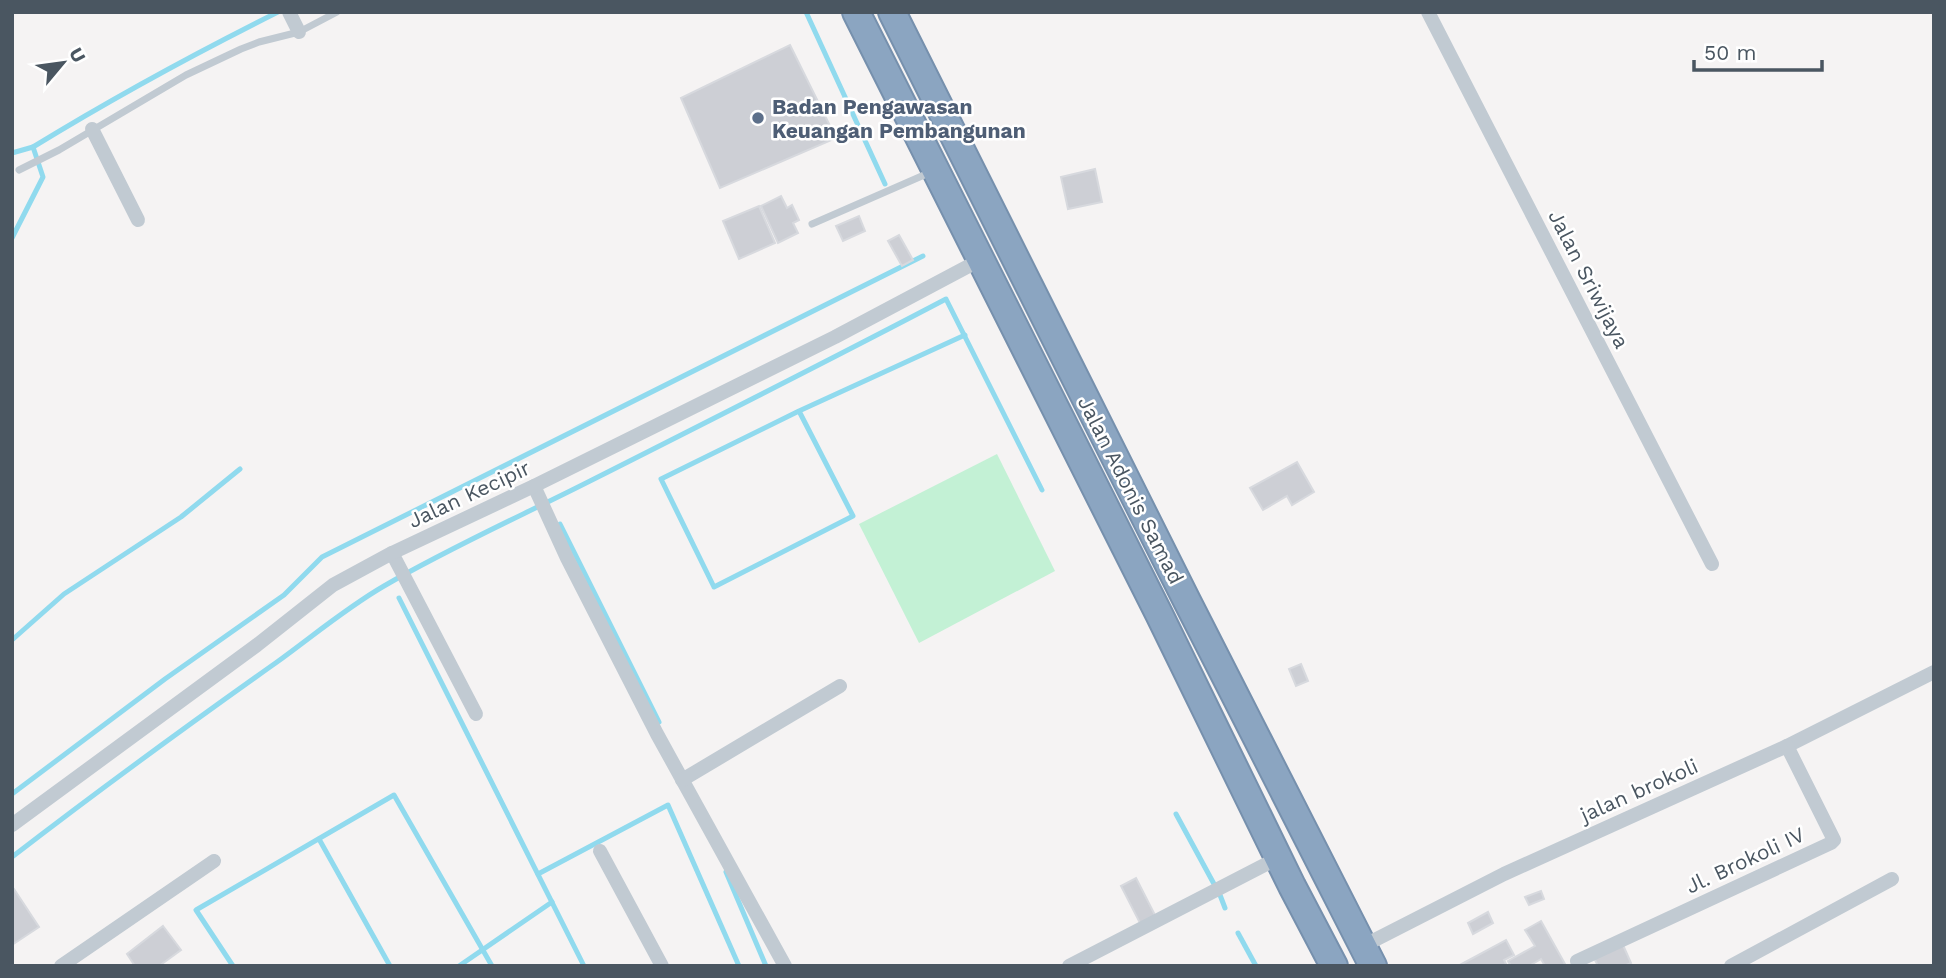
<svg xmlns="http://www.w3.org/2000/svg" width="1946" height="978" viewBox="0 0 1946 978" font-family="'Work Sans',sans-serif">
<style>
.green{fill:#c3f1d5}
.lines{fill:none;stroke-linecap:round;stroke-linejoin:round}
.stream{stroke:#90daee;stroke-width:5}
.building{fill:#cdcfd5;stroke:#d7d9de;stroke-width:2}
.highway-casing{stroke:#7690ad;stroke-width:30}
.lane{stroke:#c1cad2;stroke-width:7}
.street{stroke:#c1cad2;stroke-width:14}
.highway{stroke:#8ba5c1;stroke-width:26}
.service-dot{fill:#5c6f8a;stroke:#fff;stroke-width:2.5}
.labels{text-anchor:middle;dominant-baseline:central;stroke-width:5;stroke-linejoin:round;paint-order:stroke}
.service-label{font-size:21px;font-weight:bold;fill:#4e5e75;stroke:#fff;text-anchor:start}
.street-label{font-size:21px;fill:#4a5661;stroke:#fff}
</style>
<rect width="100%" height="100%" fill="#f5f3f3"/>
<!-- green -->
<path class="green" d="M997 454 1055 571 919 643 859 524Z"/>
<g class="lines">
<!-- stream -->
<g class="stream">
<path d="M806 12 885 184"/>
<path d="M12 153 33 147"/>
<path d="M12 238 43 177 33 147C113 98 194 54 278 12"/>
<path d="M799 411 853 516 714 587 661 479 799 411 965 335"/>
<path d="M560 524 659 722"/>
<path d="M399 598 584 966"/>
<path d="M12 640 64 594 181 517 240 469"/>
<path d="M12 794 165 679 284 595 322 557 923 256"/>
<path d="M1176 814 1214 884"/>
<path d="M319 839 390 966"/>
<path d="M12 857C99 790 188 725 277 662 313 636 346 608 384 586 451 547 521 516 590 481 709 421 828 361 946 299L1042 490"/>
<path d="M726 872 766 966"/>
<path d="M538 874 668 805 739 966"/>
<path d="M1220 895 1225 908"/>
<path d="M1238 933 1256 966"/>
<path d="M233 966 196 910 394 795 492 966"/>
<path d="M459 966 552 902"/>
</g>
</g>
<!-- building -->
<g class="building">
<path d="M790 45 836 138 720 188 681 98Z"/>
<path d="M1095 169 1102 202 1068 209 1061 177Z"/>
<path d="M781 196 787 208 792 205 799 220 793 223 798 233 778 243 761 206Z"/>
<path d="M759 206 775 243 739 259 723 221Z"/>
<path d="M859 216 865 231 843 241 836 226Z"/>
<path d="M899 235 913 260 902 266 888 241Z"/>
<path d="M1297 462 1314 492 1292 505 1287 496 1263 510 1250 488Z"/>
<path d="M1301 664 1308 681 1296 686 1289 669Z"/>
<path d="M1136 878 1156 917 1141 925 1121 886Z"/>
<path d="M14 889 39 927 12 945V890Z"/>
<path d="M1541 891 1544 899 1529 905 1525 897Z"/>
<path d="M1488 912 1493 923 1473 934 1468 923Z"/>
<path d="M1541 921 1565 964 1562 966H1545L1541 959 1529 966H1511L1508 961 1535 946 1525 930Z"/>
<path d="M163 926 181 950 159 966H135L127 954Z"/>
<path d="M1506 940 1514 955 1504 960 1507 966H1458Z"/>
<path d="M1623 945 1631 963 1624 966H1598L1594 958Z"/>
</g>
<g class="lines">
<!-- highway casing -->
<g class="highway-casing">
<g id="highway">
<path d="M856 12 1159 614 1292 886 1334 966"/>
<path d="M892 12 1187 601 1373 966"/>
</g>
</g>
<!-- lane -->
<g class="lane">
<path d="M19 170 59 150 186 75 241 49 259 42 299 32 337 12"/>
<path d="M812 224 931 172"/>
</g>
<!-- street -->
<g class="street">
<path d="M289 12 299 32"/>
<path d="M1428 12 1712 564"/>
<path d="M92 129 138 220"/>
<path d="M534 486 567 558 657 734 785 966"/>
<path d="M392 553 476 714"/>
<path d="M682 780 840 686"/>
<path d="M12 825 257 645 333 585 392 553 534 486 835 337 980 260"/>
<path d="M600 851 662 966"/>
<path d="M1363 946 1504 874 1787 746 1934 672"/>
<path d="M1577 961 1831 843 1834 840 1787 746"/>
<path d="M61 966 214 861"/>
<path d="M1069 966 1278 858"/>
<path d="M1731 966 1892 879"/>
</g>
<!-- highway -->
<use href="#highway" class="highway"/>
</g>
<!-- markers -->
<circle class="service-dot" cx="758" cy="118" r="7"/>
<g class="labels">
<!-- service labels -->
<g class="service-label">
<text x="772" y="106">Badan Pengawasan<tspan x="772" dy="24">Keuangan Pembangunan</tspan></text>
</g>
<!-- street labels -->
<g class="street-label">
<text transform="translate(1589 279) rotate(63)">Jalan Sriwijaya</text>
<text transform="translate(1131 490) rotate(63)">Jalan Adonis Samad</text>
<text transform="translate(469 494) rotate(-25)">Jalan Kecipir</text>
<text transform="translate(1639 790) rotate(-24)">jalan brokoli</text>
<text transform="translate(1745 860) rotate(-25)">Jl. Brokoli IV</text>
</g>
</g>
<!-- border -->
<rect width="1946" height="978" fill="none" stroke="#4a5661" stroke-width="28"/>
<!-- north arrow -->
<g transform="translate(63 63) rotate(61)" stroke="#ffffff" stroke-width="5" paint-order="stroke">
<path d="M0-5L12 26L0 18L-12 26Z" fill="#4a5661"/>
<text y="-10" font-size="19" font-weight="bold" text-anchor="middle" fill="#4a5661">U</text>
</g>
<!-- scale -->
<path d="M1694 60v10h128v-10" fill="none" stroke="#4a5661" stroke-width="3.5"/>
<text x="1704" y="60" font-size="21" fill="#4a5661" stroke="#ffffff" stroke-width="5" paint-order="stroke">50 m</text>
</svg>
